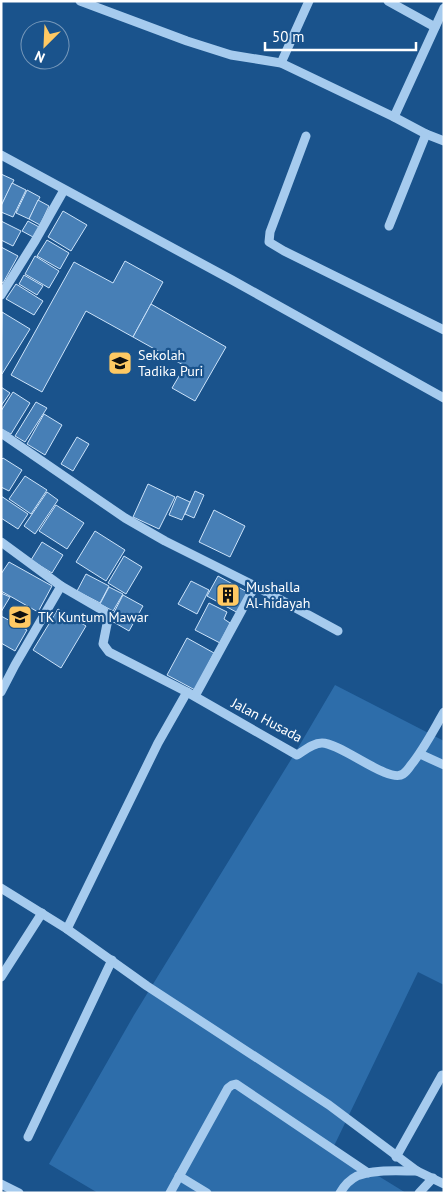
<svg xmlns="http://www.w3.org/2000/svg" width="445" height="1194" viewBox="0 0 445 1194" font-family="'PT Sans',sans-serif">
<style>
.green{fill:#2d6daa}
.building{fill:#477fb6;stroke:#cce3fa}
.lines{fill:none;stroke-linecap:round;stroke-linejoin:round}
.minor{stroke:#a6cbee;stroke-width:9}
.labels{text-anchor:middle;dominant-baseline:central;stroke-width:4.5;stroke-linejoin:round;paint-order:stroke}
.poi-label{font-size:14px;fill:#fff;stroke:#1a538c;text-anchor:start}
.street-label{font-size:14px;fill:#fff;stroke:#1a538c}
</style>
<rect width="100%" height="100%" fill="#1a538c"/>
<!-- green -->
<path class="green" d="M335 685 444 741V985L418 972 333 1148 406 1193H98L49 1164 134 1015 292 758Z"/>
<!-- building -->
<g class="building">
<path d="M1 174 14 180 1 206Z"/>
<path d="M12 183 26 190 13 217 1 212V206Z"/>
<path d="M27 190 40 197 29 219 16 213Z"/>
<path d="M38 200 49 206 40 225 29 219Z"/>
<path d="M63 211 87 225 71 251 48 237Z"/>
<path d="M1 221 21 231 13 246 1 240Z"/>
<path d="M28 221 39 227 33 237 22 231Z"/>
<path d="M47 240 69 253 60 269 37 256Z"/>
<path d="M1 247 18 256 3 283 1 282Z"/>
<path d="M35 256 59 271 49 288 25 274Z"/>
<path d="M125 261 163 282 133 337 86 311 42 392 11 375 74 262 113 283Z"/>
<path d="M24 275 43 286 37 295 19 284Z"/>
<path d="M16 284 43 301 34 315 6 299Z"/>
<path d="M151 304 226 347 195 401 172 388 185 366 133 337Z"/>
<path d="M2 312 30 329 2 374H1Z"/>
<path d="M1 387 10 393 1 406Z"/>
<path d="M13 392 30 403 11 434 1 429V411Z"/>
<path d="M36 402 47 408 25 442 15 436Z"/>
<path d="M44 414 62 425 45 455 27 444Z"/>
<path d="M77 437 89 444 73 471 61 464Z"/>
<path d="M3 458 22 470 9 491 1 487V460Z"/>
<path d="M25 476 47 490 31 514 9 499Z"/>
<path d="M148 484 175 497 159 529 133 517Z"/>
<path d="M195 491 204 495 194 518 185 514Z"/>
<path d="M47 492 58 500 35 534 24 526Z"/>
<path d="M1 496 28 514 18 529 1 518Z"/>
<path d="M177 496 190 502 182 520 169 515Z"/>
<path d="M56 505 84 523 67 549 39 531Z"/>
<path d="M214 510 245 526 230 557 199 542Z"/>
<path d="M95 531 125 550 106 581 76 562Z"/>
<path d="M42 542 63 555 52 573 31 560Z"/>
<path d="M124 556 142 567 126 594 108 583Z"/>
<path d="M9 562 52 586 38 612 1 591V574Z"/>
<path d="M86 574 109 586 100 603 77 591Z"/>
<path d="M218 576 249 593 238 613 207 596Z"/>
<path d="M191 581 209 590 197 614 178 604Z"/>
<path d="M109 587 123 594 113 611 100 604Z"/>
<path d="M1 593 10 597 1 612Z"/>
<path d="M123 595 143 606 129 631 110 620Z"/>
<path d="M209 603 227 612 224 619 230 623 220 643 195 630Z"/>
<path d="M58 609 86 626 61 668 33 650Z"/>
<path d="M1 616 27 630 15 651 1 643Z"/>
<path d="M187 638 214 653 195 690 167 675Z"/>
</g>
<g class="lines">
<!-- minor -->
<g class="minor">
<path d="M80 1 187 41 231 55 281 63 394 117 426 134 444 141"/>
<path d="M388 1 435 27"/>
<path d="M281 63 309 1"/>
<path d="M394 117 444 8"/>
<path d="M306 136 270 232 269 242 284 251 444 330"/>
<path d="M1 155 232 280 444 398"/>
<path d="M389 226 426 134"/>
<path d="M1 295 35 241 64 190"/>
<path d="M1 433 125 518 165 541 255 586"/>
<path d="M1 542 61 586 104 611 108 619 103 644 109 652 187 692 297 755C305 750 313 743 322 743 341 743 389 784 403 774 406 772 409 768 411 765 424 749 433 731 444 712"/>
<path d="M1 692 15 665 61 586"/>
<path d="M195 696 255 586 338 631"/>
<path d="M420 754 444 765"/>
<path d="M1 888 67 929 147 986 329 1105 417 1171 444 1184"/>
<path d="M67 929 158 743 187 692"/>
<path d="M1 977 42 913"/>
<path d="M28 1137 112 960"/>
<path d="M396 1157 442 1075"/>
<path d="M179 1176 207 1193"/>
<path d="M1 1184 19 1193"/>
<path d="M170 1193 228 1088 232 1085 236 1084 368 1173"/>
<path d="M340 1193C344 1186 349 1180 357 1176 373 1169 399 1171 417 1171"/>
<path d="M419 1193 433 1178"/>
</g>
</g>
<!-- icons -->
<defs>
<g id="school-square" transform="scale(1.25)"><rect x="-9" y="-9" width="18" height="18" rx="4" fill="#ffc963" stroke="#1a538c"/><path d="M0-5L7-2L0 1L-7-2ZM-4 1L0 2.5L4 1V4Q0 6-4 4Z" fill="#111"/></g>
<g id="building-square" transform="scale(1.25)"><rect x="-9" y="-9" width="18" height="18" rx="4" fill="#ffc963" stroke="#1a538c"/><path d="M-4-6H4V6H1V3H-1V6H-4ZM-2.5-4.3h1.7v1.8h-1.7ZM.8-4.3h1.7v1.8H.8ZM-2.5-1h1.7V.8h-1.7ZM.8-1h1.7V.8H.8Z" fill="#111"/></g>
</defs>
<g fill-rule="evenodd">
<use href="#school-square" x="120" y="363"/>
<use href="#building-square" x="228" y="595"/>
<use href="#school-square" x="20" y="617"/>
</g>
<g class="labels">
<!-- poi labels -->
<g class="poi-label">
<text x="138" y="355">Sekolah<tspan x="138" dy="16">Tadika Puri</tspan></text>
<text x="246" y="587">Mushalla<tspan x="246" dy="16">Al-hidayah</tspan></text>
<text x="38" y="617">TK Kuntum Mawar</text>
</g>
<!-- street labels -->
<g class="street-label">
<text transform="translate(267 720) rotate(28)">Jalan Husada</text>
</g>
</g>
<!-- border -->
<rect width="445" height="1194" fill="none" stroke="#ffffff" stroke-width="5"/>
<!-- north arrow -->
<g transform="translate(45 45) rotate(204)"><circle r="24" fill="#1a538c" stroke="#7698ba"/>
<path d="M0-4L9 19L0 12L-9 19Z" fill="#ffc963"/>
<text y="-8" font-size="14" font-weight="bold" text-anchor="middle" fill="#ffffff">N</text>
</g>
<!-- scale -->
<path d="M265 42v8h151v-8" fill="none" stroke="#ffffff" stroke-width="2.5"/>
<text x="272" y="42" font-size="15" fill="#ffffff" stroke="#1a538c" stroke-width="4" paint-order="stroke">50 m</text>
</svg>
